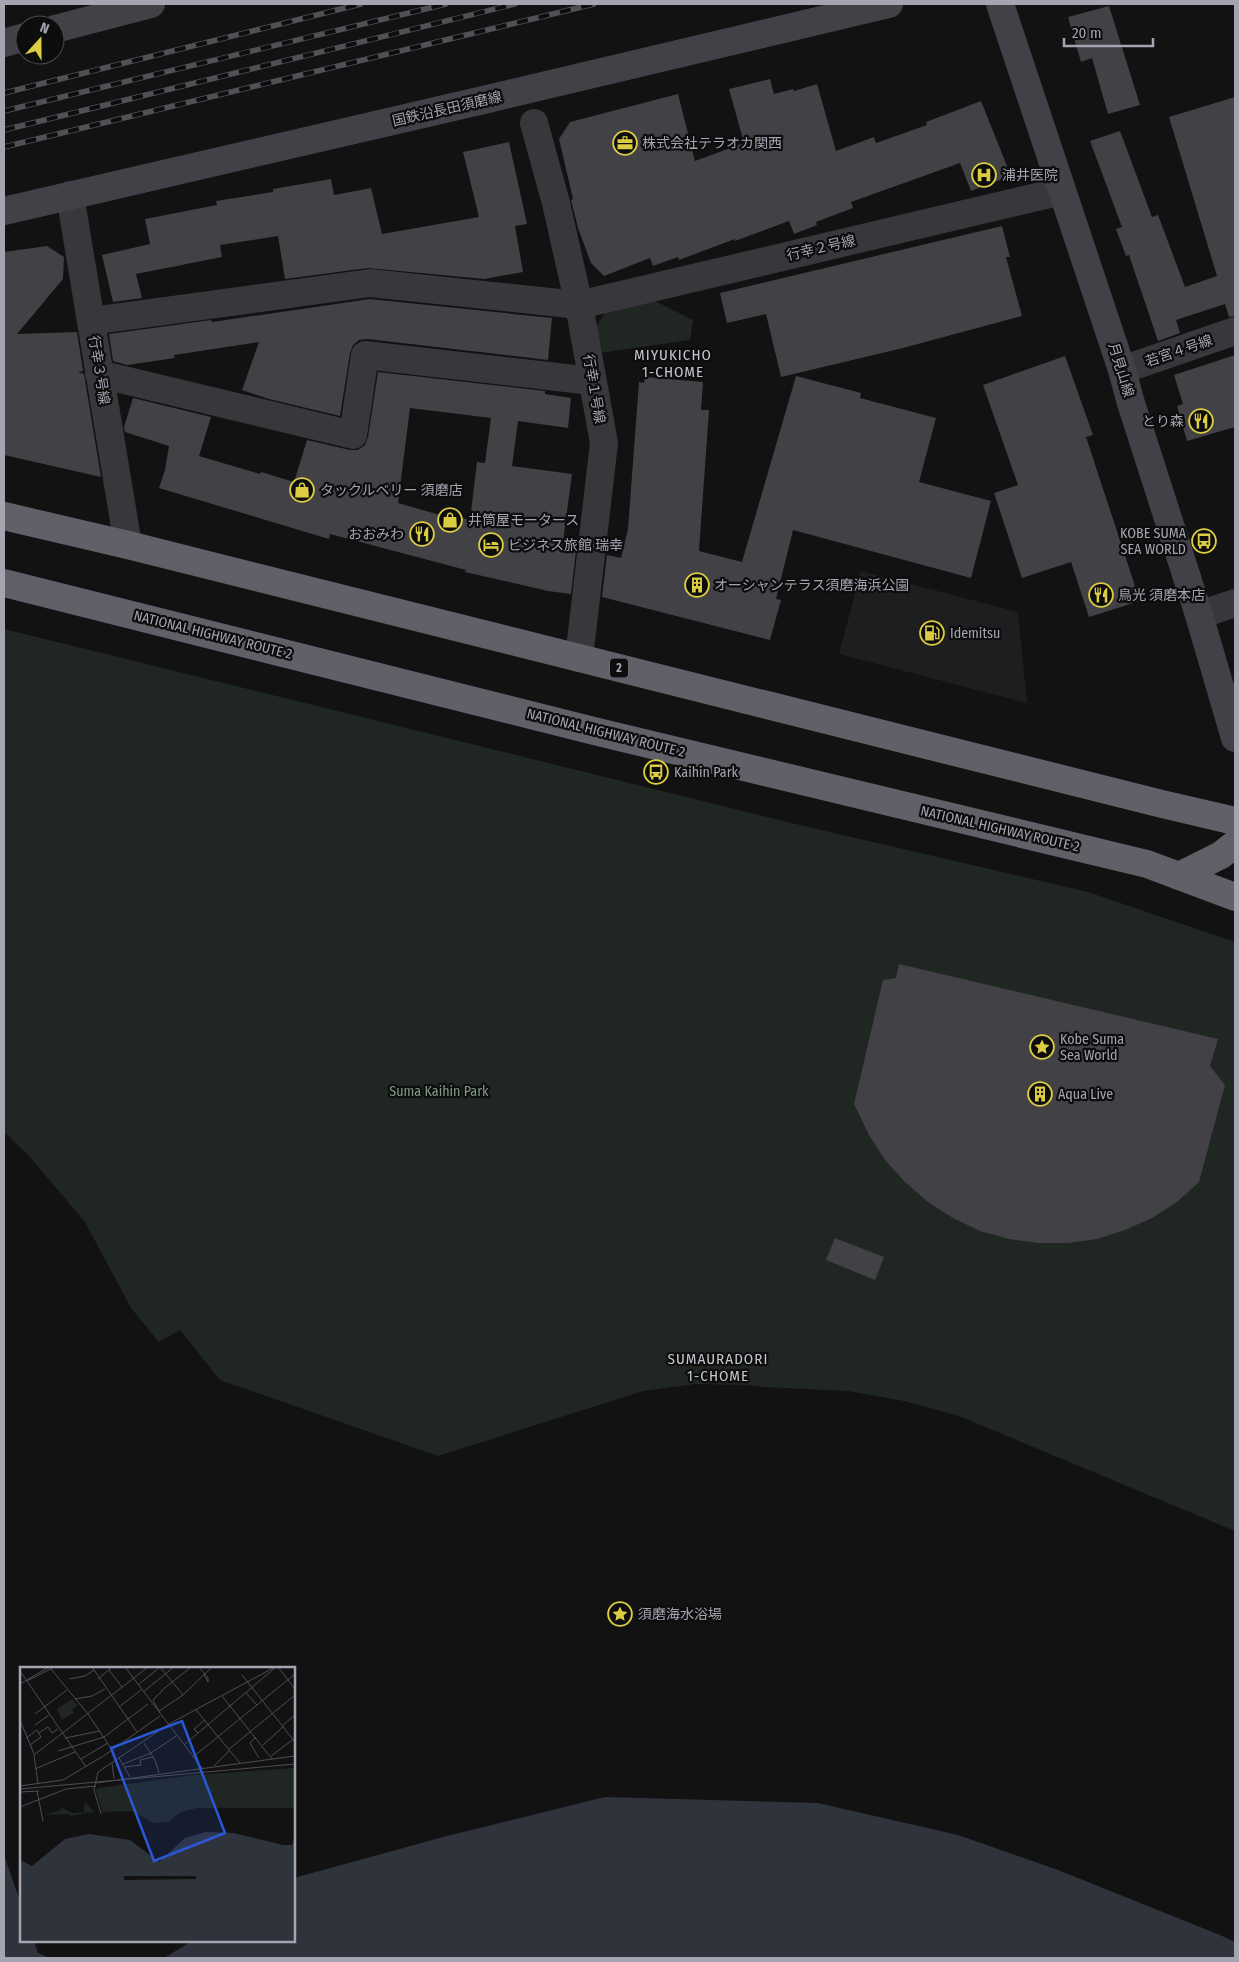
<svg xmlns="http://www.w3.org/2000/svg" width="1239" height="1962" viewBox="0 0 1239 1962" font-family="'Fira Sans Condensed','Noto Sans JP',sans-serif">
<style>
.built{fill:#1e1e20}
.green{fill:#202723}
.water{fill:#2f333c}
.building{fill:#414146;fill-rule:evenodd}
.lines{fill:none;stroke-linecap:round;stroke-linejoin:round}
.street{stroke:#38383c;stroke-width:28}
.secondary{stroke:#414147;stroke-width:28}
.highway{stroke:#606068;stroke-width:28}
.rail-casing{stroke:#505056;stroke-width:5.5}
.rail{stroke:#0d0d0e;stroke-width:4;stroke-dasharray:11;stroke-linecap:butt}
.labels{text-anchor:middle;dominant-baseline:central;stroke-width:4.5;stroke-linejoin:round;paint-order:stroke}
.shield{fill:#0d0d0e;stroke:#777781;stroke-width:1}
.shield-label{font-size:12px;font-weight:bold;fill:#a5a5b2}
.street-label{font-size:14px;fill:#a5a5b2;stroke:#0d0d0e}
.poi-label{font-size:14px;fill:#a5a5b2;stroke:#0d0d0e;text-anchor:start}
.park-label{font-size:14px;fill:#7e9b86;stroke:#0d0d0e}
.neighbourhood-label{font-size:15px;letter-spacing:1px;fill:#c5c5ce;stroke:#0d0d0e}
.inset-road{fill:none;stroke:#4d4d53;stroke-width:1}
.view{fill:#2b57d4;fill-opacity:0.15;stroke:#2b57d4;stroke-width:2.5}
.inset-edge{fill:none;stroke:#a5a5b2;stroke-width:2.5}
</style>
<rect width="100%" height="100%" fill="#121213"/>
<!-- built -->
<path class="built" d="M861 571 1018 612 1027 703 839 654Z"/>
<!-- green -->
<g class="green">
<path d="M651 299 693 320 690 340 600 353 596 327 609 307Z"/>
<path d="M4 629 804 826 1088 892 1235 942V1531L959 1416 904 1401 848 1391 763 1387 747 1385 695 1384 643 1391 438 1456 220 1380 180 1330 159 1342 131 1308 85 1222 30 1157 4 1132Z"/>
</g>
<!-- water -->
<g class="water">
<path d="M605 1797 818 1803 958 1835 1058 1870 1220 1935 1235 1942V1958H164L192 1941H294V1878L447 1836Z"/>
<path d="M4 1855 21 1904V1941H34L38 1953 50 1958H4Z"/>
</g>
<!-- building -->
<g class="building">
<path d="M1109 6 1140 105 1108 114 1092 58 1081 62 1068 17Z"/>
<path d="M770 79 774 94 793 89 794 91 817 84 836 151 874 137 876 143 927 125 926 122 981 101 1007 166 1003 179 971 191 960 163 851 202 853 208 816 222 817 225 794 234 789 221 735 241V239L679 260 678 257 653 266 650 258 604 276 591 263 578 228 571 200 573 199 559 139 570 122 678 94 695 161 744 143 729 89Z"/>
<path d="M1235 97V316L1229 317 1225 304 1176 320 1180 333 1158 341 1129 255 1126 256 1116 229 1122 227 1090 141 1120 131 1152 217 1158 215 1185 287 1217 276 1169 117Z"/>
<path d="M509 142 527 224 515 226 523 272 484 279 368 268 285 279 278 236 220 245 222 257 136 274 142 298 113 302 102 255 150 244 145 219 217 205 216 201 273 192V189L331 179 334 195 371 188 382 234 479 217 463 152Z"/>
<path d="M1002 226 1010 257H1006L1022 316 903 348 781 377 766 314 727 323 720 293Z"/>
<path d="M47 246 64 257 63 279 17 334 77 332 83 371 78 372 84 374 101 477 4 455V252Z"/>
<path d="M370 299 552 318 548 360 367 339 359 340 353 345 350 353 340 416 269 399 242 390 259 342 174 355 175 358 127 365 113 361 109 334 211 320 212 322Z"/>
<path d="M1235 355V427L1187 441 1177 406 1183 404 1174 375Z"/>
<path d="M1065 356 1093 435 1086 437 1140 601 1089 617 1071 562 1022 578 994 493 1018 485 983 385Z"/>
<path d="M378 372 545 391V394L571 398 568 428 518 421 512 466 572 474 562 549 576 551 571 594 548 591 465 572 466 570 330 534 329 539 159 488 165 470 169 446 125 432 124 427 133 398 211 417 199 456 260 474 261 472 294 482 307 440 350 450H358L365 445 368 437ZM410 408 491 418 485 463 477 462 470 520 448 514 447 517 398 503Z"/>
<path d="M796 376 861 393 860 398 936 418 919 482 991 501 971 578 793 530 776 599 781 600 770 640 602 597 607 555 621 558 628 529 639 382 644 383 645 377 703 382 701 410H709L699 551 742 562Z"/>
<path d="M899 964 1218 1039 1210 1066 1225 1085 1199 1182 1177 1202 1152 1218 1125 1230 1097 1239 1068 1243H1038L1009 1239 980 1231 953 1218 928 1202 905 1182 885 1160 869 1135 854 1104 883 980 896 978Z"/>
<path d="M835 1238 884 1257 875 1280 826 1260Z"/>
</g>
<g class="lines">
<!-- street -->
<g class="street">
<path d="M534 123 556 203 579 305 604 443 579 658"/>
<path d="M70 195 128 545"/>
<path d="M91 321 370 283 579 305 1062 191"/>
<path d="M1122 370 1235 331"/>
<path d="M99 374 353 435 365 355 592 381"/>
<path d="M1199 615 1235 603"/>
</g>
<!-- secondary -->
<g class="secondary">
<path d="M1000 4 1122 370 1130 400 1199 615 1235 738"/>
<path d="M55 29 151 4"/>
<path d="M4 43 25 37"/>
<path d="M4 211 492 98 889 4"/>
</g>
<!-- highway -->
<g class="highway">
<path d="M4 516 128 545 1162 804 1235 821"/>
<path d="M4 583 594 731 1147 864 1235 897"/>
<path d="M1179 876 1221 855 1235 844"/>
</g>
<!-- rail casing -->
<g class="rail-casing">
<g id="rail">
<path d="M4 93 361 4"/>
<path d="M4 111 446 4"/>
<path d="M4 130 515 4"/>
<path d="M4 147 594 4"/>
</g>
</g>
<!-- rail -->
<use href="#rail" class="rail"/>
</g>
<!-- icons -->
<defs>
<g id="office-ring" transform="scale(1.25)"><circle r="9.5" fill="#0d0d0e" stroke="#dbcc41" stroke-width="1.5"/><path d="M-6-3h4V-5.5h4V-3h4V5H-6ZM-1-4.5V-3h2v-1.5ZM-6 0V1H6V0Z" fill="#dbcc41"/></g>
<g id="hospital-ring" transform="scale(1.25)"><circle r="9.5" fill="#0d0d0e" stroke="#dbcc41" stroke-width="1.5"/><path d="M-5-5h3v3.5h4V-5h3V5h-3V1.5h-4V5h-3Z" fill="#dbcc41"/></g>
<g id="restaurant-ring" transform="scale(1.25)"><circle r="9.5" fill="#0d0d0e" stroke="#dbcc41" stroke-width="1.5"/><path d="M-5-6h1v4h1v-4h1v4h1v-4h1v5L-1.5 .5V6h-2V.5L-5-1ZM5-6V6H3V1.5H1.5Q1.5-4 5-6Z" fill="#dbcc41"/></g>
<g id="shop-ring" transform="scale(1.25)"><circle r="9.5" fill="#0d0d0e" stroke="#dbcc41" stroke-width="1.5"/><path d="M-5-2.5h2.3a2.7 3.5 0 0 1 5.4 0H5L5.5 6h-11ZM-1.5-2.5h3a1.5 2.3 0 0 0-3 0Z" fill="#dbcc41"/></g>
<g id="bus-ring" transform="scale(1.25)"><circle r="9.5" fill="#0d0d0e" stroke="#dbcc41" stroke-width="1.5"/><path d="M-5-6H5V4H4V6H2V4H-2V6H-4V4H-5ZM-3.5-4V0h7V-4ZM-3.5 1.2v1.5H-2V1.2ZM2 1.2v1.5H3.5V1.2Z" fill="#dbcc41"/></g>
<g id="hotel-ring" transform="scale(1.25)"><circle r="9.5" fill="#0d0d0e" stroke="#dbcc41" stroke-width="1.5"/><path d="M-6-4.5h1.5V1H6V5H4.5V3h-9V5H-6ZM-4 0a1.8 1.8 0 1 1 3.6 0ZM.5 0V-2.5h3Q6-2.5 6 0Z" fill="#dbcc41"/></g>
<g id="building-ring" transform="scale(1.25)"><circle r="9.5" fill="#0d0d0e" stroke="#dbcc41" stroke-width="1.5"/><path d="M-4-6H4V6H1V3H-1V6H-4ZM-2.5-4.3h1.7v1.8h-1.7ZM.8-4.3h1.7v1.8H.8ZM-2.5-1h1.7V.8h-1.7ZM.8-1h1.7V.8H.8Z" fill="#dbcc41"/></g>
<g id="fuel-ring" transform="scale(1.25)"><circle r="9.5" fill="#0d0d0e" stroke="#dbcc41" stroke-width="1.5"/><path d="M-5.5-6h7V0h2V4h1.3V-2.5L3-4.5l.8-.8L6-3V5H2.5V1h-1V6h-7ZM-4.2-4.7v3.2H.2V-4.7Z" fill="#dbcc41"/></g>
<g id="sight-ring" transform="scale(1.25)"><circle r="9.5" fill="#0d0d0e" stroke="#dbcc41" stroke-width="1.5"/><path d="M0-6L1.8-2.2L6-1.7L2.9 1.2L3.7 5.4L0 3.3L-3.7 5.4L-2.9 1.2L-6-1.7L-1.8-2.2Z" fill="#dbcc41"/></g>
</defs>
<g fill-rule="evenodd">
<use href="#office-ring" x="625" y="143"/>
<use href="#hospital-ring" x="984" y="175"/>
<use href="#restaurant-ring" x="1201" y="421"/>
<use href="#shop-ring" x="302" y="490"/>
<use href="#shop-ring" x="450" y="520"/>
<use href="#restaurant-ring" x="422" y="534"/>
<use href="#bus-ring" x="1204" y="541"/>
<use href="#hotel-ring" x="491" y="545"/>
<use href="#building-ring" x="697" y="585"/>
<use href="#restaurant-ring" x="1101" y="595"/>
<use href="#fuel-ring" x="932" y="633"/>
<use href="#bus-ring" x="656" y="772"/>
<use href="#sight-ring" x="1042" y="1047"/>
<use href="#building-ring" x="1040" y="1094"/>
<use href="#sight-ring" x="620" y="1614"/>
</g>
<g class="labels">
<!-- shield labels -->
<rect class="shield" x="610" y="658.5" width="18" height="19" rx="4"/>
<g class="shield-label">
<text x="619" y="668">2</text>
</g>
<!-- street labels -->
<g class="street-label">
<text transform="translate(447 109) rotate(-13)">国鉄沿長田須磨線</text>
<text transform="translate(821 248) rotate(-13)">行幸２号線</text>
<text transform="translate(1179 351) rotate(-19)">若宮４号線</text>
<text transform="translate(99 370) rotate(81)">行幸３号線</text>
<text transform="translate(1121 370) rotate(73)">月見山線</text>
<text transform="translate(594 389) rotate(80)">行幸１号線</text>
<text transform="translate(213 635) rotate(14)">NATIONAL HIGHWAY ROUTE 2</text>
<text transform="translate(606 733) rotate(14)">NATIONAL HIGHWAY ROUTE 2</text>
<text transform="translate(1000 829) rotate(13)">NATIONAL HIGHWAY ROUTE 2</text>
</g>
<!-- poi labels -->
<g class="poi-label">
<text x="642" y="143">株式会社テラオカ関西</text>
<text x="1002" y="175">浦井医院</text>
<text x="1184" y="421" text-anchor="end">とり森</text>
<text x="320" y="490">タックルベリー 須磨店</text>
<text x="468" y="520">井筒屋モータース</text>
<text x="1186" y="533" text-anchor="end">KOBE SUMA<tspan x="1186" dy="16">SEA WORLD</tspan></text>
<text x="404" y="534" text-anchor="end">おおみわ</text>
<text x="508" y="545">ビジネス旅館 瑞幸</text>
<text x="714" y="585">オーシャンテラス須磨海浜公園</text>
<text x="1118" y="595">鳥光 須磨本店</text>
<text x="950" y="633">Idemitsu</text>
<text x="674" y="772">Kaihin Park</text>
<text x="1060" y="1039">Kobe Suma<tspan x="1060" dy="16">Sea World</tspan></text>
<text x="1058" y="1094">Aqua Live</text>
<text x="638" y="1614">須磨海水浴場</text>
</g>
<!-- park labels -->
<g class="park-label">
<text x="439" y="1091">Suma Kaihin Park</text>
</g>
<!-- neighbourhood labels -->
<g class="neighbourhood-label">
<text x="673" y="355">MIYUKICHO<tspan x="673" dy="17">1-CHOME</tspan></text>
<text x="718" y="1359">SUMAURADORI<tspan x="718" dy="17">1-CHOME</tspan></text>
</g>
</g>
<!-- overview -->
<g transform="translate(20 1667)">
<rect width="275" height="275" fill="#121213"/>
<path d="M52 32 58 38 52 43 54 46 42 53 37 42ZM275 101V141H177L161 145 148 155 134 156 111 144 82 145 76 124 78 121 173 108ZM65 135 74 145 50 149 49 147 24 148 41 143V140L52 146 72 145H64Z" fill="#202723"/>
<path d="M214 166 263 178H272L275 167V275H0V193L12 199 45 172 69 167 110 173 139 195 165 171 186 165Z" fill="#2f333c"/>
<path d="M104 209H176V212L104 213Z" fill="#121213"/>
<path class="inset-road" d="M72 0 117 65M105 0 182 101M140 0 163 28M179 0 188 11V15L184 7M258 0 275 22M31 2 68 47 92 83M89 3 102 20M0 4 66 100M222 8 275 75M49 12 65 9 74 3M78 12 92 0M7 14 34 0M0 17 29 0M118 18 140 0M141 24 171 0M142 24 133 33 139 44 163 28 192 0M123 25 154 0M226 26 237 38M202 29 252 92M55 32 72 29 85 22M99 40 121 23M176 43 220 96M15 47 47 23M0 53 14 87M15 58 29 48M263 58 275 48M19 66 28 60 32 66 38 62M178 66 174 62 185 53M236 70 230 76 239 91M6 71 17 63 21 70 10 78M45 71 80 64M124 76 135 93 139 106M164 78 256 0M243 78 264 59M208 83 275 28M38 84 84 70 128 37M14 88 128 0M14 88 18 117M251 89 275 71M173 90 275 7M99 91 110 110M61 92 88 76M92 96 94 112M103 97 131 86 156 69M194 99 209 84M105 100 121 98 120 93 133 90M15 102 55 85M76 116 275 89M0 119 43 113 85 88 140 49M0 122 275 97M17 124 23 154M0 125 19 124M0 140 46 122 76 119M81 147 74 123 78 105 149 57 255 0"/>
<path class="view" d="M162 54 205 166 134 194 91 81Z"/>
<rect width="275" height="275" class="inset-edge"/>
</g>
<!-- border -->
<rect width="1239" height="1962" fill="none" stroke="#a5a5b2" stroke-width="10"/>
<!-- north arrow -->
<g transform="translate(40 40) rotate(21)"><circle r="24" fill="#0d0d0e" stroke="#4a4a50"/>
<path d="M0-4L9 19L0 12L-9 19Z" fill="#dbcc41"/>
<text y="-8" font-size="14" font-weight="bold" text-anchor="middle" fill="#a5a5b2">N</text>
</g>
<!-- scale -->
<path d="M1064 38v8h89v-8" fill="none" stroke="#a5a5b2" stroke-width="2.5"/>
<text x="1072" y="38" font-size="15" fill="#a5a5b2" stroke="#0d0d0e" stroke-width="4" paint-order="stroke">20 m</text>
</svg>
